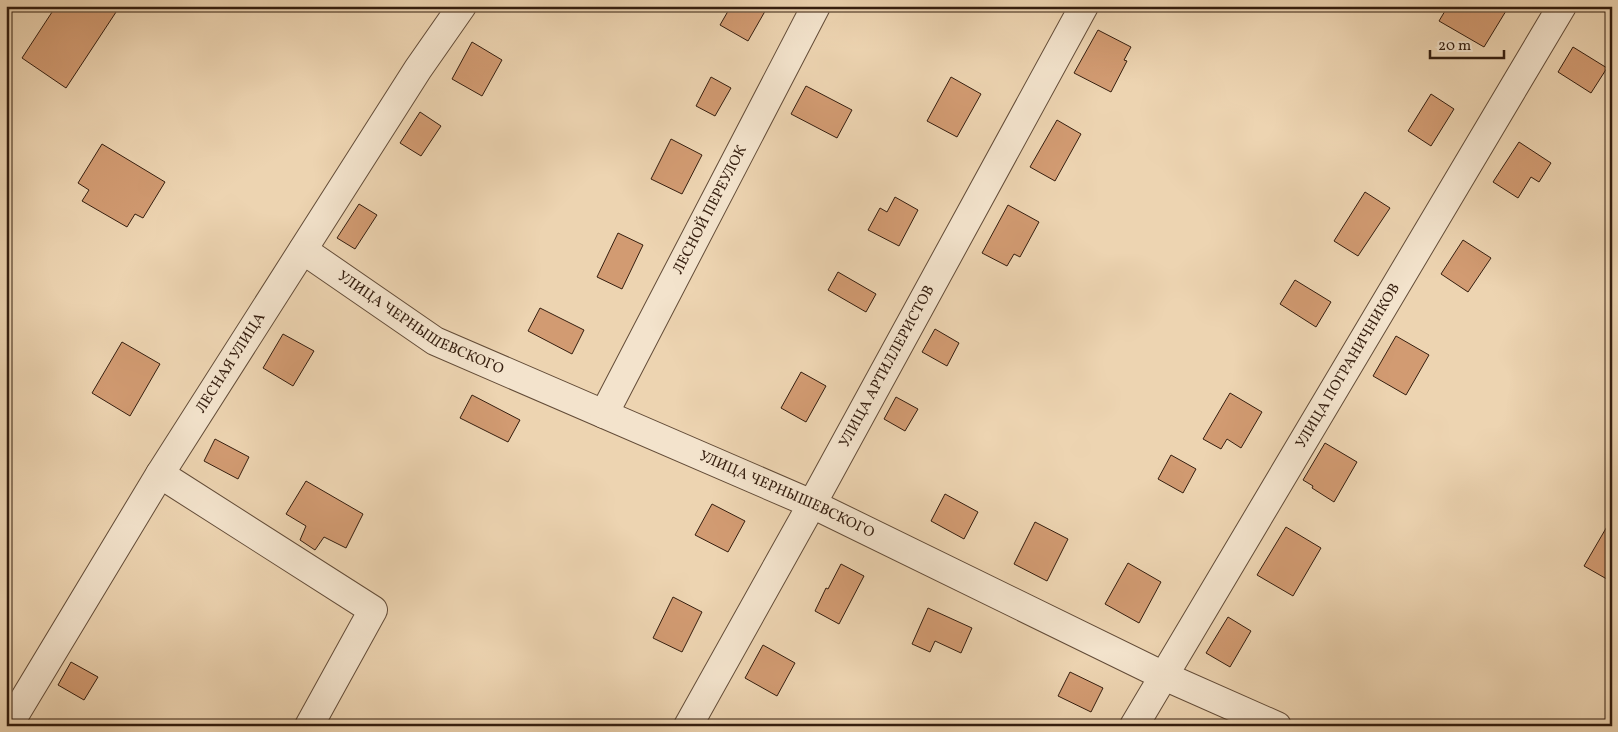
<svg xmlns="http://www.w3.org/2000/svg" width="1618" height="732" viewBox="0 0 1618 732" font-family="Vollkorn,serif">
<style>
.building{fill:#d29b72;stroke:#351e0f}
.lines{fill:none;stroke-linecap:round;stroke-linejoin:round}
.minor-casing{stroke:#634c38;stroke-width:30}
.minor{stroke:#f3e3cc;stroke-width:28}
.labels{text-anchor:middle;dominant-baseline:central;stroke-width:4;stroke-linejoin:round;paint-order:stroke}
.street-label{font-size:15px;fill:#351e0f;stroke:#f3e3cc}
</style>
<rect width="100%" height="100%" fill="#edd4b1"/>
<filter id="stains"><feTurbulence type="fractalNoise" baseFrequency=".004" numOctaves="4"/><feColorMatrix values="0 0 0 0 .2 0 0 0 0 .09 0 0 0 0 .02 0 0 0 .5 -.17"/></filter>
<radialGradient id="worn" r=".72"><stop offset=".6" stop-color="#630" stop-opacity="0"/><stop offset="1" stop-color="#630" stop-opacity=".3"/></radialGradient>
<!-- building -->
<g class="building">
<path d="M56 6H120L66 88 22 58Z"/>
<path d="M731 6H768L748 41 720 25Z"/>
<path d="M1448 6H1509L1484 47 1439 21Z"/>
<path d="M1098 30 1131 47 1124 60 1127 61 1111 92 1074 73Z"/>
<path d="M472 42 502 60 482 96 452 79Z"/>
<path d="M1573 47 1607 68 1591 93 1558 72Z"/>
<path d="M711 77 731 88 715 116 696 106Z"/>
<path d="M951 77 981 94 957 137 927 121Z"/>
<path d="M806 86 852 110 837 138 791 114Z"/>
<path d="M1431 94 1454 109 1431 146 1408 131Z"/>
<path d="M420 112 441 126 421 156 400 143Z"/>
<path d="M1057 120 1081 134 1055 181 1030 167Z"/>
<path d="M671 139 702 155 682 194 651 179Z"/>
<path d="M1519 142 1551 163 1539 182 1531 177 1518 198 1493 182Z"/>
<path d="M102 144 165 182 143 218 135 214 127 227 82 201 89 190 78 183Z"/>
<path d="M1365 192 1390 208 1358 256 1334 241Z"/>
<path d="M895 197 918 210 899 246 868 230 880 208 887 212Z"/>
<path d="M359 204 377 215 355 249 337 238Z"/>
<path d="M1008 205 1039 222 1020 257 1014 254 1007 266 982 253Z"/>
<path d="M618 233 643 245 622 289 597 277Z"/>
<path d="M1463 240 1491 258 1468 292 1441 274Z"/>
<path d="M838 272 876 294 866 312 828 290Z"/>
<path d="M1295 280 1331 302 1316 327 1280 304Z"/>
<path d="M540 308 584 330 572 354 528 331Z"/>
<path d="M935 329 959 343 947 366 922 352Z"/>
<path d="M283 334 314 351 293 386 263 368Z"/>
<path d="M1396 336 1429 355 1406 395 1373 376Z"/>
<path d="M122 342 160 364 130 416 92 393Z"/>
<path d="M801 372 826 386 806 422 781 408Z"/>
<path d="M1230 393 1262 412 1241 448 1227 439 1221 449 1203 439Z"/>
<path d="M472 395 520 420 508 442 460 418Z"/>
<path d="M896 397 918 409 905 431 884 419Z"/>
<path d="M215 439 249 457 238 479 204 461Z"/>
<path d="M1325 443 1357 462 1334 502 1312 488 1313 486 1303 480Z"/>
<path d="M1171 455 1196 469 1183 493 1158 479Z"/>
<path d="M306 481 363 514 346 548 324 537 315 550 300 540 306 526 286 514Z"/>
<path d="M945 494 978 512 964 539 931 521Z"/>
<path d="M712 504 745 521 728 552 695 535Z"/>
<path d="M1612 518V582L1584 566Z"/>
<path d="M1035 522 1068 539 1047 581 1014 564Z"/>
<path d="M1286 527 1321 548 1293 596 1257 575Z"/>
<path d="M1128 563 1161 582 1139 623 1105 604Z"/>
<path d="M841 564 864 576 839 624 815 611 826 588 828 589Z"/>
<path d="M673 597 702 612 682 652 653 638Z"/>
<path d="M928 608 972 628 961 653 935 641 930 652 912 644Z"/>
<path d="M1228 617 1251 631 1230 667 1206 653Z"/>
<path d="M763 645 795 663 777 696 745 678Z"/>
<path d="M71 662 98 677 84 700 58 685Z"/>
<path d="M1070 672 1103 688 1091 712 1058 696Z"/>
</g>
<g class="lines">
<!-- minor casing -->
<g class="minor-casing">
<g id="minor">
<path id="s1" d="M303 250 435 341 812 504 1164 676 1277 726"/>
<path id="s2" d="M604 414 816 6"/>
<path d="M160 474 373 610 309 726"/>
<path id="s3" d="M8 726 160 474 418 69 462 6"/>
<path id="s4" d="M688 726 812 504 1084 6"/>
<path id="s5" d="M1134 726 1562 6"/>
</g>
</g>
<!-- minor -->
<use href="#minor" class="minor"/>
</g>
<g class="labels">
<!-- street labels -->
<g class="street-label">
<text stroke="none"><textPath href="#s2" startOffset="230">ЛЕСНОЙ ПЕРЕУЛОК</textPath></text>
<text stroke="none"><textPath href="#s1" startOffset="139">УЛИЦА ЧЕРНЫШЕВСКОГО</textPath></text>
<text stroke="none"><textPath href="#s3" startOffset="426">ЛЕСНАЯ УЛИЦА</textPath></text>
<text stroke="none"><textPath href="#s5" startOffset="419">УЛИЦА ПОГРАНИЧНИКОВ</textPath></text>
<text stroke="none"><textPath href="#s4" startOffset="411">УЛИЦА АРТИЛЛЕРИСТОВ</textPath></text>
<text stroke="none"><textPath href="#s1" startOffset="544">УЛИЦА ЧЕРНЫШЕВСКОГО</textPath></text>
</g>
</g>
<!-- margin -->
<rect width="1618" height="732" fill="none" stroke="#edd4b1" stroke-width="25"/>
<rect x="8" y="8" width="1603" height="717" fill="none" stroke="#351e0f" stroke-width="2.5"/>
<rect x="12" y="12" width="1593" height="707" fill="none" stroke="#351e0f"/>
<!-- scale -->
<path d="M1430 50v8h74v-8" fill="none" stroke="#351e0f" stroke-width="2.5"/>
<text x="1438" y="50" font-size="15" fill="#351e0f" stroke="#f3e3cc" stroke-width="4" paint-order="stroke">20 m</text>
<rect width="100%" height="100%" filter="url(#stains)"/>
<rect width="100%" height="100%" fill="url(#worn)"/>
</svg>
